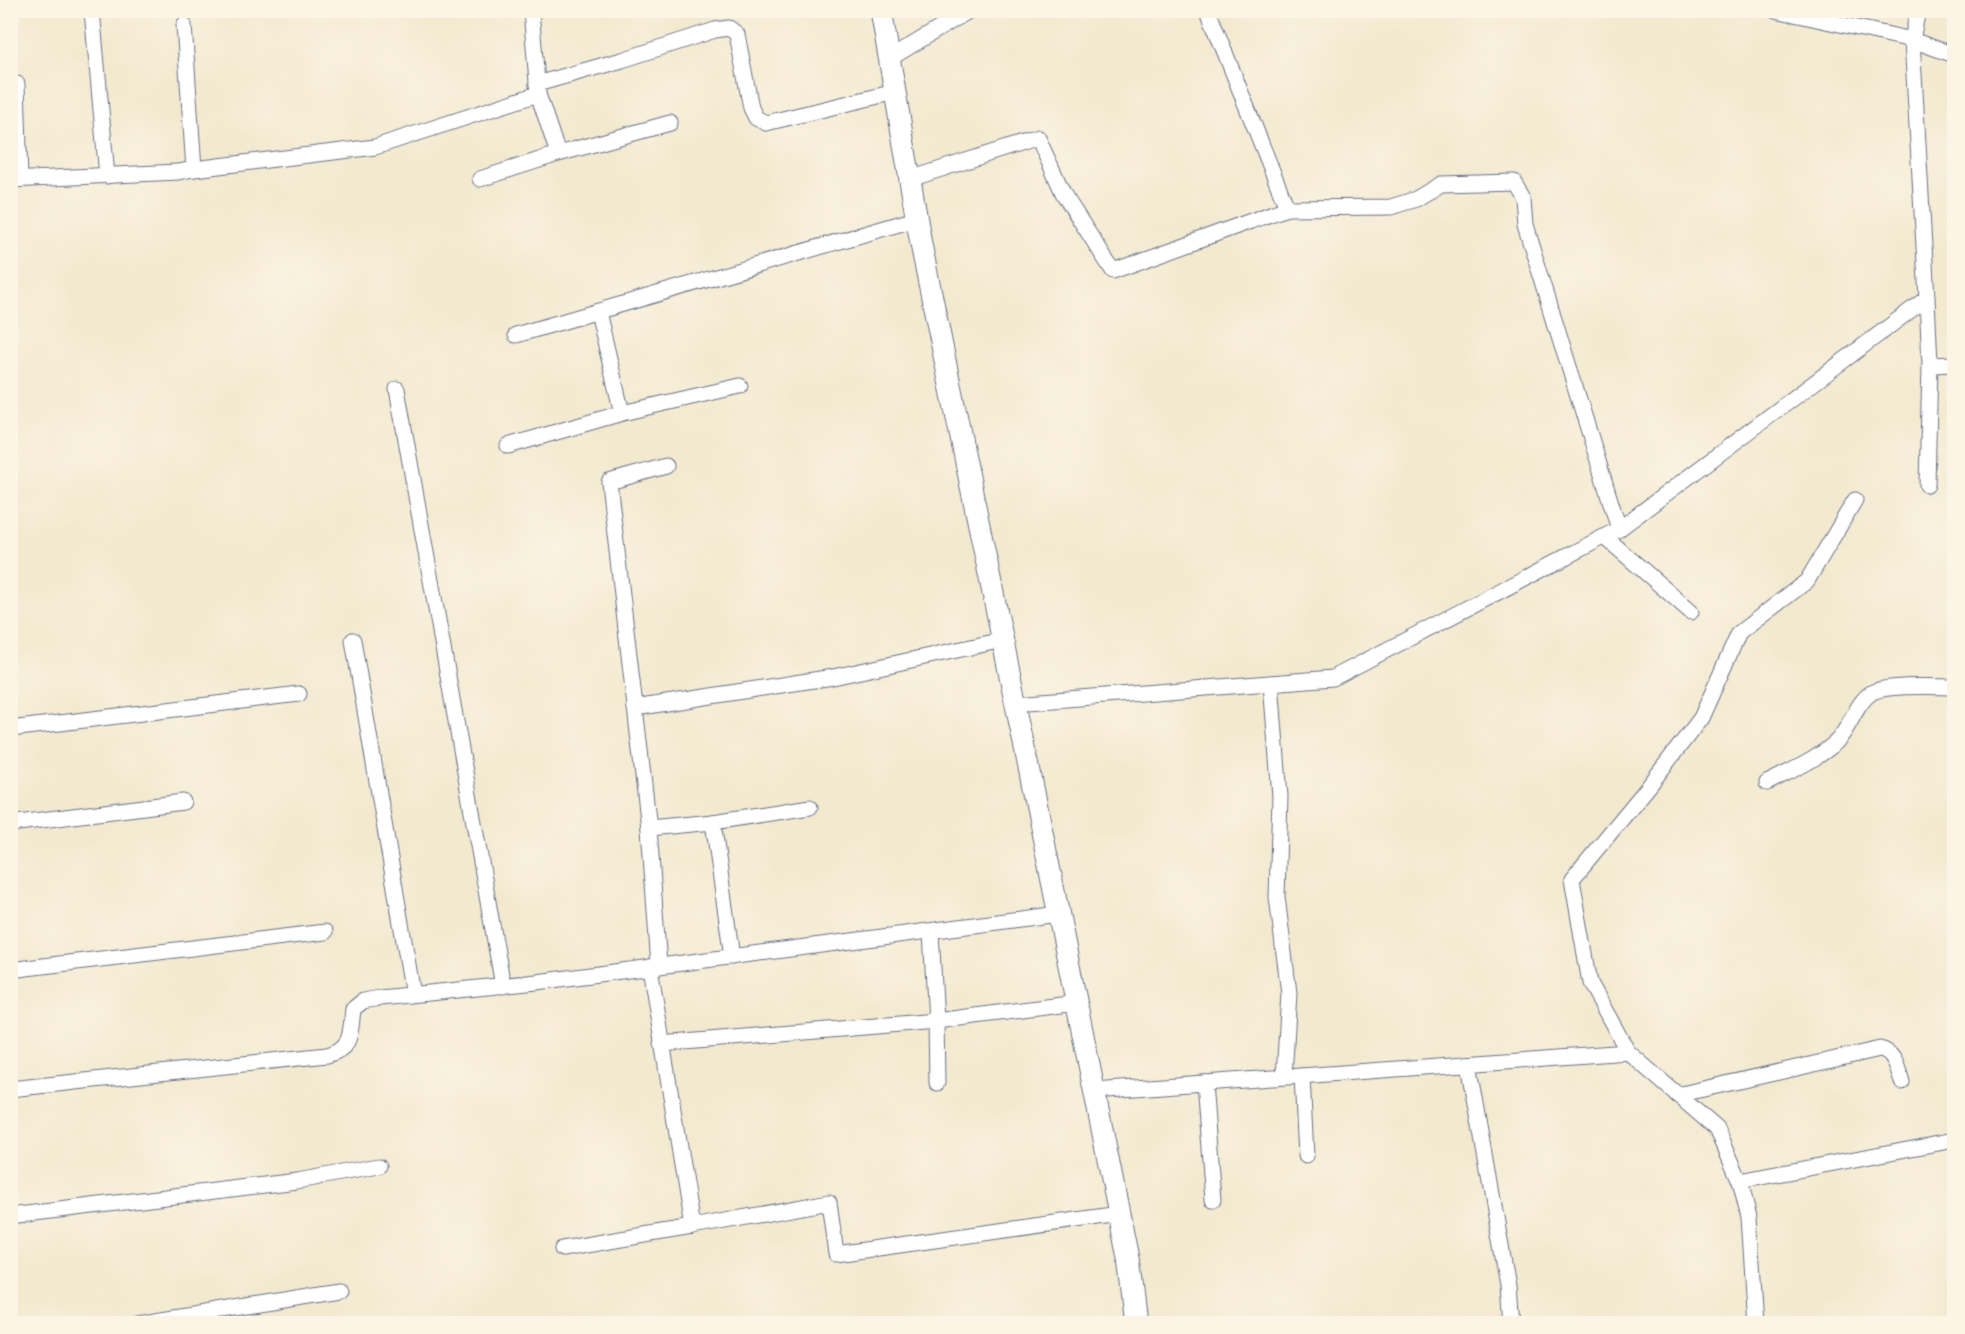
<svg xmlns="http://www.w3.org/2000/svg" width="1965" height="1334" viewBox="0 0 1965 1334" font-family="Itim,sans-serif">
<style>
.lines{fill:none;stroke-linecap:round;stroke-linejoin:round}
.street-casing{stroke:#667086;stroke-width:17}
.secondary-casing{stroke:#667086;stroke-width:23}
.street{stroke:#fff;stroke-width:15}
.secondary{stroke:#fff;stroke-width:21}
</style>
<rect width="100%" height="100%" fill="#fcf5e5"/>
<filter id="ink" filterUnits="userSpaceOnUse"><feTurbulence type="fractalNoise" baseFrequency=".0167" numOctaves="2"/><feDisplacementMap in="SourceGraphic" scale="12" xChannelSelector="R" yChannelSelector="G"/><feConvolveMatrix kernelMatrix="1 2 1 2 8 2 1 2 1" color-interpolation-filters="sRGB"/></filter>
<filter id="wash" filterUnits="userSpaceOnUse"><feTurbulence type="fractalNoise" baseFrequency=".008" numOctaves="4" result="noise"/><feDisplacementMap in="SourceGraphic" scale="24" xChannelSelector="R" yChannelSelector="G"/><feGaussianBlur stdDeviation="1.35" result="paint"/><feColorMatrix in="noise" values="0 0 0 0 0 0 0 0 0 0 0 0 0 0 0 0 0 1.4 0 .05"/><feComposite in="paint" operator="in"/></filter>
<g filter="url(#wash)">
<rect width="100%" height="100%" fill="#f2e9cf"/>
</g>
<g filter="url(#ink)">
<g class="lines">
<!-- street casing -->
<g class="street-casing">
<g id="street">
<path d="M92 10 107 176"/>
<path d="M1208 10 1287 208 1391 207 1416 199 1441 184 1514 182 1523 197 1525 224 1619 529"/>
<path d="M1776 10 1912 40 1918 10"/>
<path d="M184 25 194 169"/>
<path d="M889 59 970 10"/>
<path d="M10 84H17L20 179"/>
<path d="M537 84 622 60 715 30 729 28 737 34 751 108 756 118 766 123 895 92"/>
<path d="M538 94 558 154"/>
<path d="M480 179 558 154 670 123"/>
<path d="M910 179 1038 138 1064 195 1113 271 1287 208"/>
<path d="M10 180 178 172 194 169 375 147 538 94 531 10"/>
<path d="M598 312 622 413 740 386"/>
<path d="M516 335 916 219"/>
<path d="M1930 365 1954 364"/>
<path d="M397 389 503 986"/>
<path d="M508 446 622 413"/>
<path d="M1927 485 1930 365 1927 298"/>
<path d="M1605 537 1691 612"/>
<path d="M353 640 413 994"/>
<path d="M1271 683 1280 796 1277 897 1289 993 1284 1077"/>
<path d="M1016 703 1333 678 1619 529 1927 298 1912 40 1954 55"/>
<path d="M635 708 833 677 1003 640"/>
<path d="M10 729 299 694"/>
<path d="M1767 783C1790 771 1817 760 1836 742 1850 729 1855 704 1871 693 1885 684 1936 687 1954 687"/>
<path d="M713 822 732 957"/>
<path d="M10 824 183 802"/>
<path d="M649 828 713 822 810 807"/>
<path d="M659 966 649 828 609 482 666 466"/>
<path d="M10 970 325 932"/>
<path d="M661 1044 936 1021 931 932"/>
<path d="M1469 1064 1508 1285 1511 1324"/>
<path d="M1302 1076 1306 1156"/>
<path d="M937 1083 936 1021 1077 1003"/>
<path d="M1204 1083 1213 1200"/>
<path d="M10 1089 327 1055C353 1048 350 1033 353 1009L363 1001 380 998 537 982 1059 914"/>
<path d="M1094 1091 1628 1052"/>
<path d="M1677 1095 1880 1049C1895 1052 1898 1070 1902 1082"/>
<path d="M1740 1181 1954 1140"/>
<path d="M10 1216 297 1181 379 1166"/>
<path d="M692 1227 829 1202 836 1254 1119 1214"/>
<path d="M562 1249 692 1227 650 967"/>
<path d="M137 1324 339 1291"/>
<path d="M1756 1324 1749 1217 1740 1181 1717 1129 1628 1052 1590 983 1572 879 1649 786 1701 718 1739 633 1807 581 1855 500"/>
</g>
</g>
<!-- secondary casing -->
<g class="secondary-casing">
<path id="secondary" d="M881 10 921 244 1034 792 1128 1258 1136 1324"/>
</g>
<!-- street -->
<use href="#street" class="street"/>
<!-- secondary -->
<use href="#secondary" class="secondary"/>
</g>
</g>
<!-- margin -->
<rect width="1965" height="1334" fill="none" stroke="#fcf5e5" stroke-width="36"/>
</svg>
